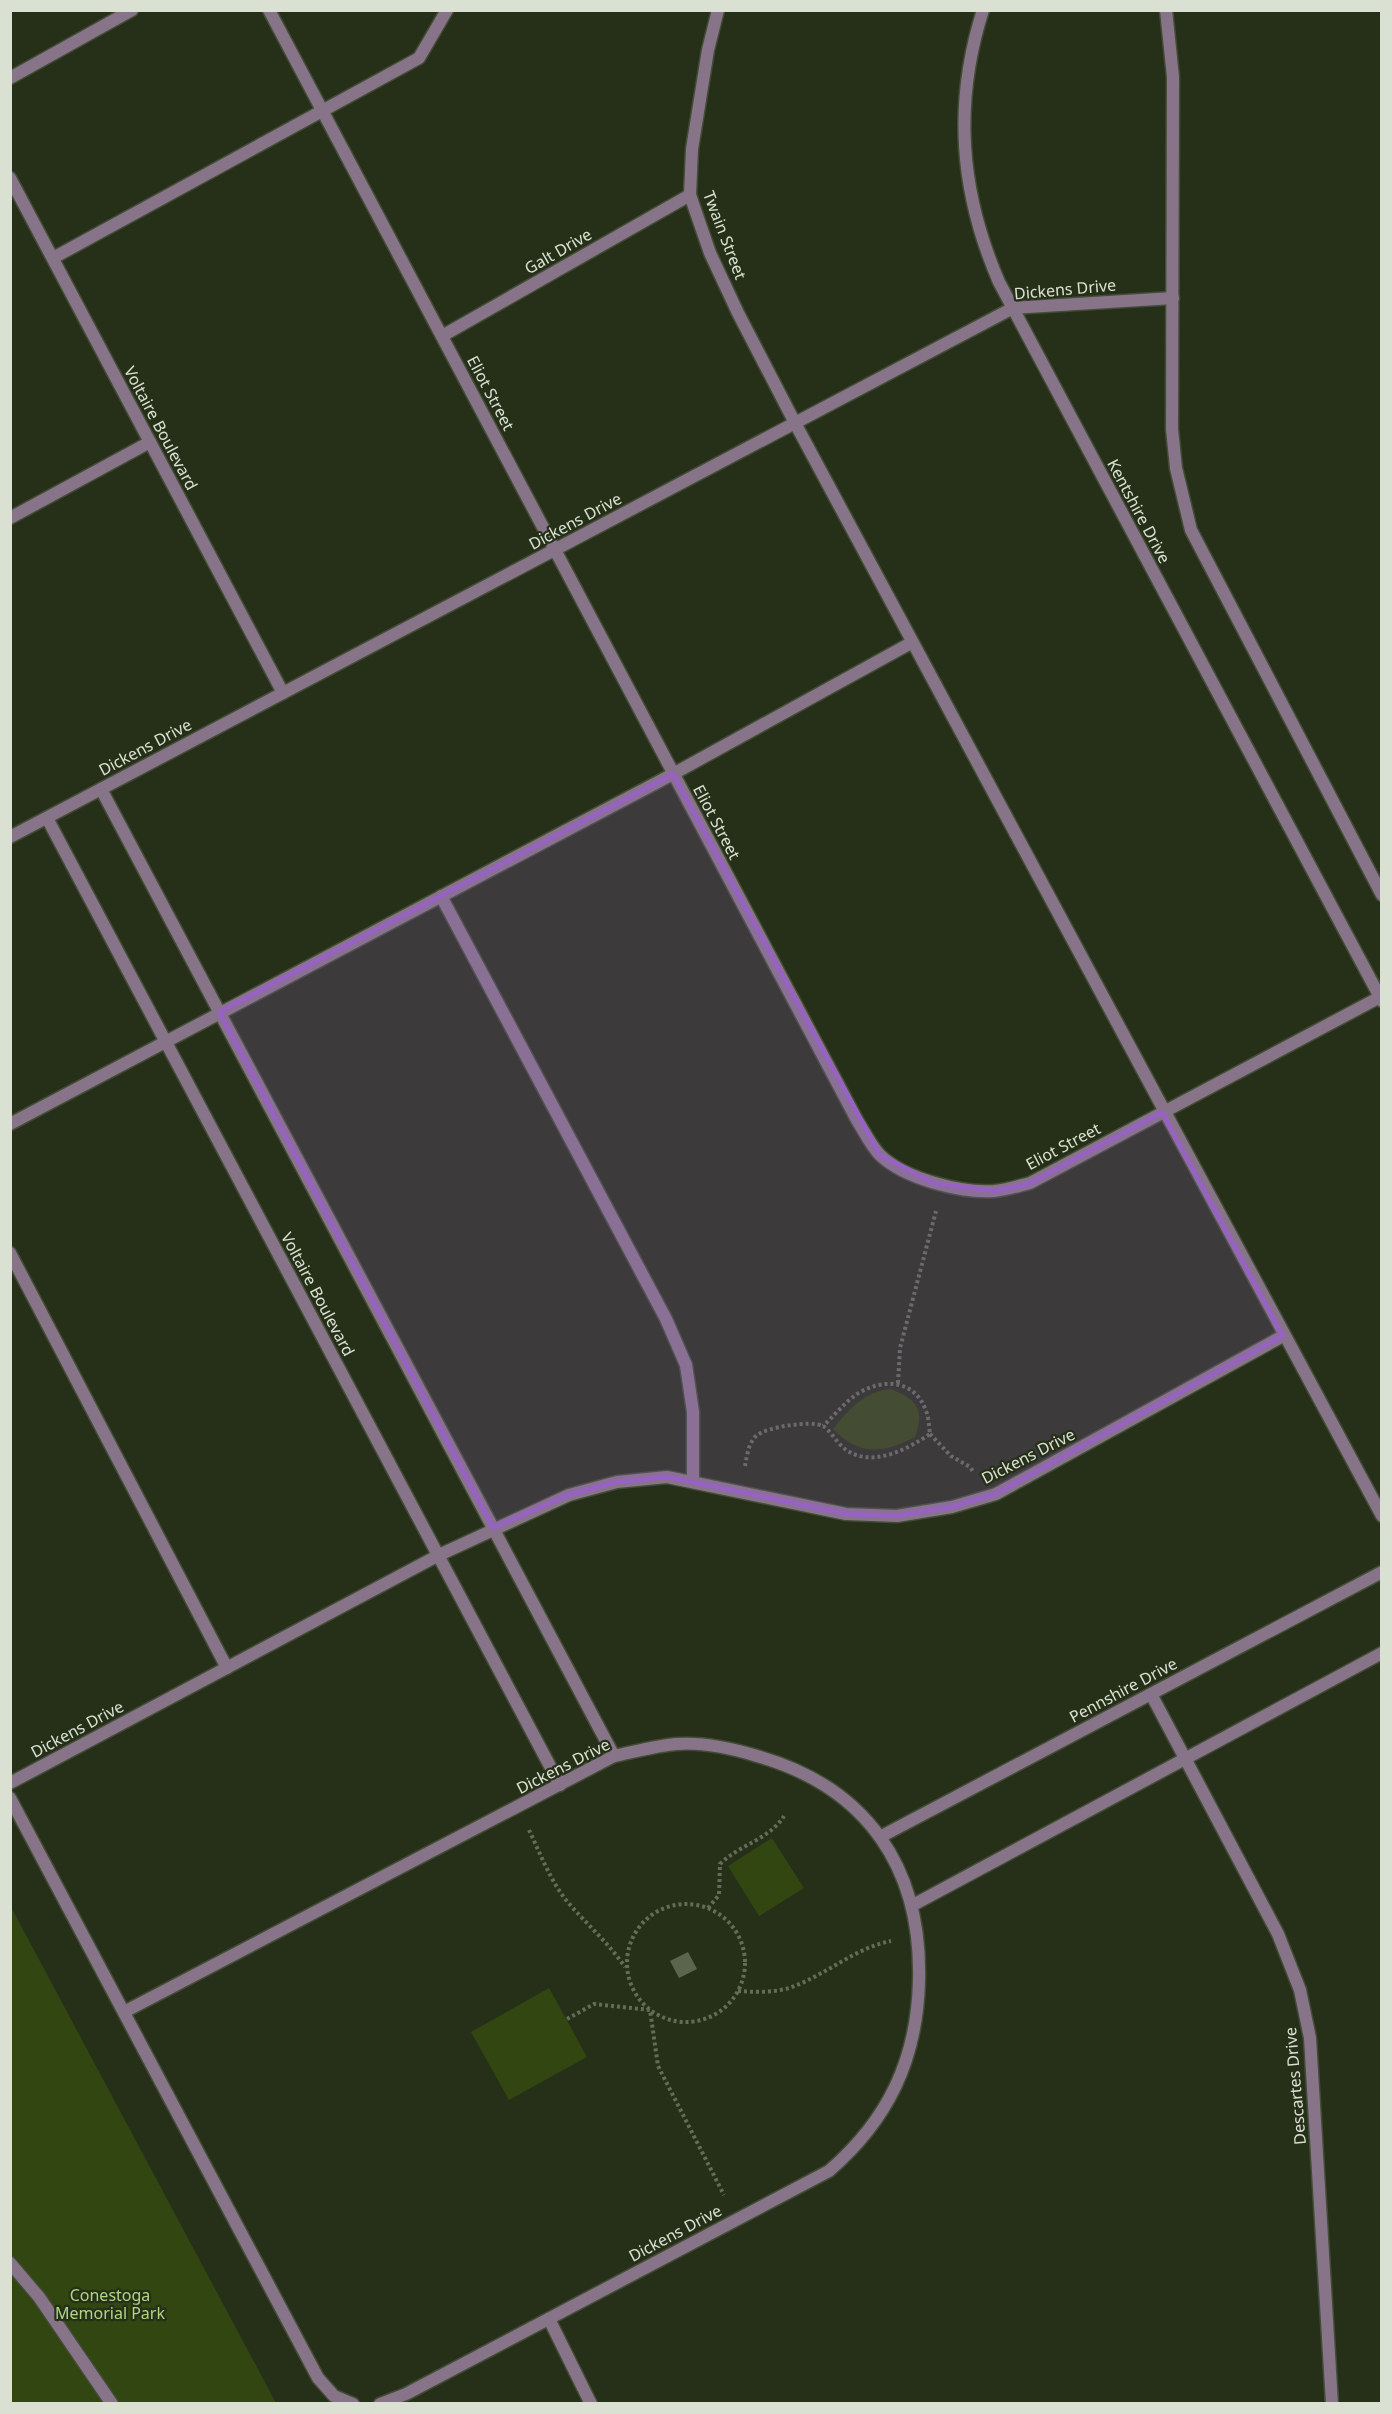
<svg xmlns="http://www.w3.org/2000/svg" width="1392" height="2414" viewBox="0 0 1392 2414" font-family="'Noto Sans',sans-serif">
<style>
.green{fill:#314611}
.building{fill:#59664c}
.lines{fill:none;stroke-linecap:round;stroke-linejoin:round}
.service-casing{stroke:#434c37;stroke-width:15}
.minor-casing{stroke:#434c37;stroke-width:15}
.path{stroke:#636c58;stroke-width:4;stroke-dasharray:3 3;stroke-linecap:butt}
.service{stroke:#887489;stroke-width:12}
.minor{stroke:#887489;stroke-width:12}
.marked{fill:#9862c5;fill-opacity:0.2;stroke:#9862c5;stroke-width:4.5;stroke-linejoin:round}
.labels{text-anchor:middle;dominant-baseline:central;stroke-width:4.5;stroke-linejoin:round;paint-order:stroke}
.street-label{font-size:16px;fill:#dae1d2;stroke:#263019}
.park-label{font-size:16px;fill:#b0d682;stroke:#263019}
</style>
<rect width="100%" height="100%" fill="#263019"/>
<!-- green -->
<g class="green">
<path d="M891 1389C917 1399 925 1410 915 1437 883 1454 859 1456 833 1429 849 1409 865 1391 891 1389Z"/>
<path d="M772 1838 804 1888 759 1916 728 1866Z"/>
<path d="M11 1907 276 2403H11Z"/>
<path d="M549 1988 587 2057 509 2100 471 2032Z"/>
</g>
<!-- building -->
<path class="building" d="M688 1952 697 1969 679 1978 670 1961Z"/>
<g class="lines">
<!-- service casing -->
<g class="service-casing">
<g id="service">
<path d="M442 336 690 195"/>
<path d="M441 896 666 1319 686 1365 693 1412V1482"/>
<path d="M10 2263 39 2297 112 2404"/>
</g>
</g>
<!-- minor casing -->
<g class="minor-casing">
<g id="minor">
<path d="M269 10 857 1120C864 1131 871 1146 880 1155 905 1179 961 1193 994 1191 1006 1190 1018 1186 1030 1183L1382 996"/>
<path d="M718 10 708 50 692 149 690 195 710 253 738 313 795 423 1382 1516"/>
<path d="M983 10C953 104 960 192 999 282L1382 1001"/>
<path d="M1166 10 1173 77 1172 429 1176 468 1191 530 1382 895"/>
<path d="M10 78 132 10"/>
<path d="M10 178 283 693"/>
<path d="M53 258 419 58 447 10"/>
<path d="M10 518 150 442"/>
<path d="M101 789 614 1756"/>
<path d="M47 818 560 1785"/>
<path d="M10 837 1013 308 1173 298"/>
<path d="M10 1124 673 774 911 643"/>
<path d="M10 1253 227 1668"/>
<path d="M1151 1694 1278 1934 1300 1990 1310 2038 1332 2404"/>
<path d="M10 1783 439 1555 569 1495 617 1482 667 1477 846 1514 897 1516 952 1507 996 1494 1283 1336"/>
<path d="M10 1798 318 2378 334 2396 353 2404"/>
<path d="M880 1837 1382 1572"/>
<path d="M913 1905 1382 1653"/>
<path d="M124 2012 614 1756C634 1752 655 1746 676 1744 703 1742 731 1748 757 1756 867 1787 922 1868 919 1981 917 2060 888 2120 829 2171L406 2394 380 2404"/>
<path d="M549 2319 591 2404"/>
</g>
</g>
<!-- path -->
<g class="path">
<path d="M898 1383 900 1348 936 1211"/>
<path d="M930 1434 951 1456 970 1467 974 1473"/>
<path d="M745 1466C747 1456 748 1444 756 1436 766 1427 811 1420 823 1426 830 1430 837 1443 845 1449 871 1469 908 1449 930 1434 929 1427 929 1418 926 1411 915 1379 882 1378 857 1394 845 1402 834 1416 823 1426"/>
<path d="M529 1830C540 1853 550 1880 566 1900 585 1923 608 1942 625 1967"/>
<circle cx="686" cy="1963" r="59"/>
<path d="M708 1908 719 1895 720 1864C739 1845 770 1839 784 1816"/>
<path d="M738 1991C755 1992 772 1993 789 1988 825 1976 854 1948 891 1941"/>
<path d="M567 2019 594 2004 650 2010 658 2066 724 2195"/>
</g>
<!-- service -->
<use href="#service" class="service"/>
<!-- minor -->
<use href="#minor" class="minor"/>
</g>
<!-- marked area -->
<path class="marked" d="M673 774 880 1155 933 1183 995 1191 1030 1183 1162 1112 1283 1336 996 1494 952 1507 897 1516 846 1514 667 1477 617 1482 569 1495 493 1528 219 1012Z"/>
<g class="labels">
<!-- street labels -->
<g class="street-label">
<text transform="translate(725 235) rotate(69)">Twain Street</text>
<text transform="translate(558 251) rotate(-30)">Galt Drive</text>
<text transform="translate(1065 289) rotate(-5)">Dickens Drive</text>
<text transform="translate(491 393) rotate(62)">Eliot Street</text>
<text transform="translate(161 428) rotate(62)">Voltaire Boulevard</text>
<text transform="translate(1139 511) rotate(62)">Kentshire Drive</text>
<text transform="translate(575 521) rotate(-28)">Dickens Drive</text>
<text transform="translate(145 747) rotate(-28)">Dickens Drive</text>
<text transform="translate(717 822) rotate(62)">Eliot Street</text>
<text transform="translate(1063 1146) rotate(-28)">Eliot Street</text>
<text transform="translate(318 1294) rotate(62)">Voltaire Boulevard</text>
<text transform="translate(1028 1456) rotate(-27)">Dickens Drive</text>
<text transform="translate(1123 1690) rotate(-28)">Pennshire Drive</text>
<text transform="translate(77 1729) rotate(-28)">Dickens Drive</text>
<text transform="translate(563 1766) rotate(-27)">Dickens Drive</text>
<text transform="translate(1295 2086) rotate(-95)">Descartes Drive</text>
<text transform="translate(675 2233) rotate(-28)">Dickens Drive</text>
</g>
<!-- park labels -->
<g class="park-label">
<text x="110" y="2295">Conestoga<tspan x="110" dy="18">Memorial Park</tspan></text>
</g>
</g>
<!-- border -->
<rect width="1392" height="2414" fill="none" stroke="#dae1d2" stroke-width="24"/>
</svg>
